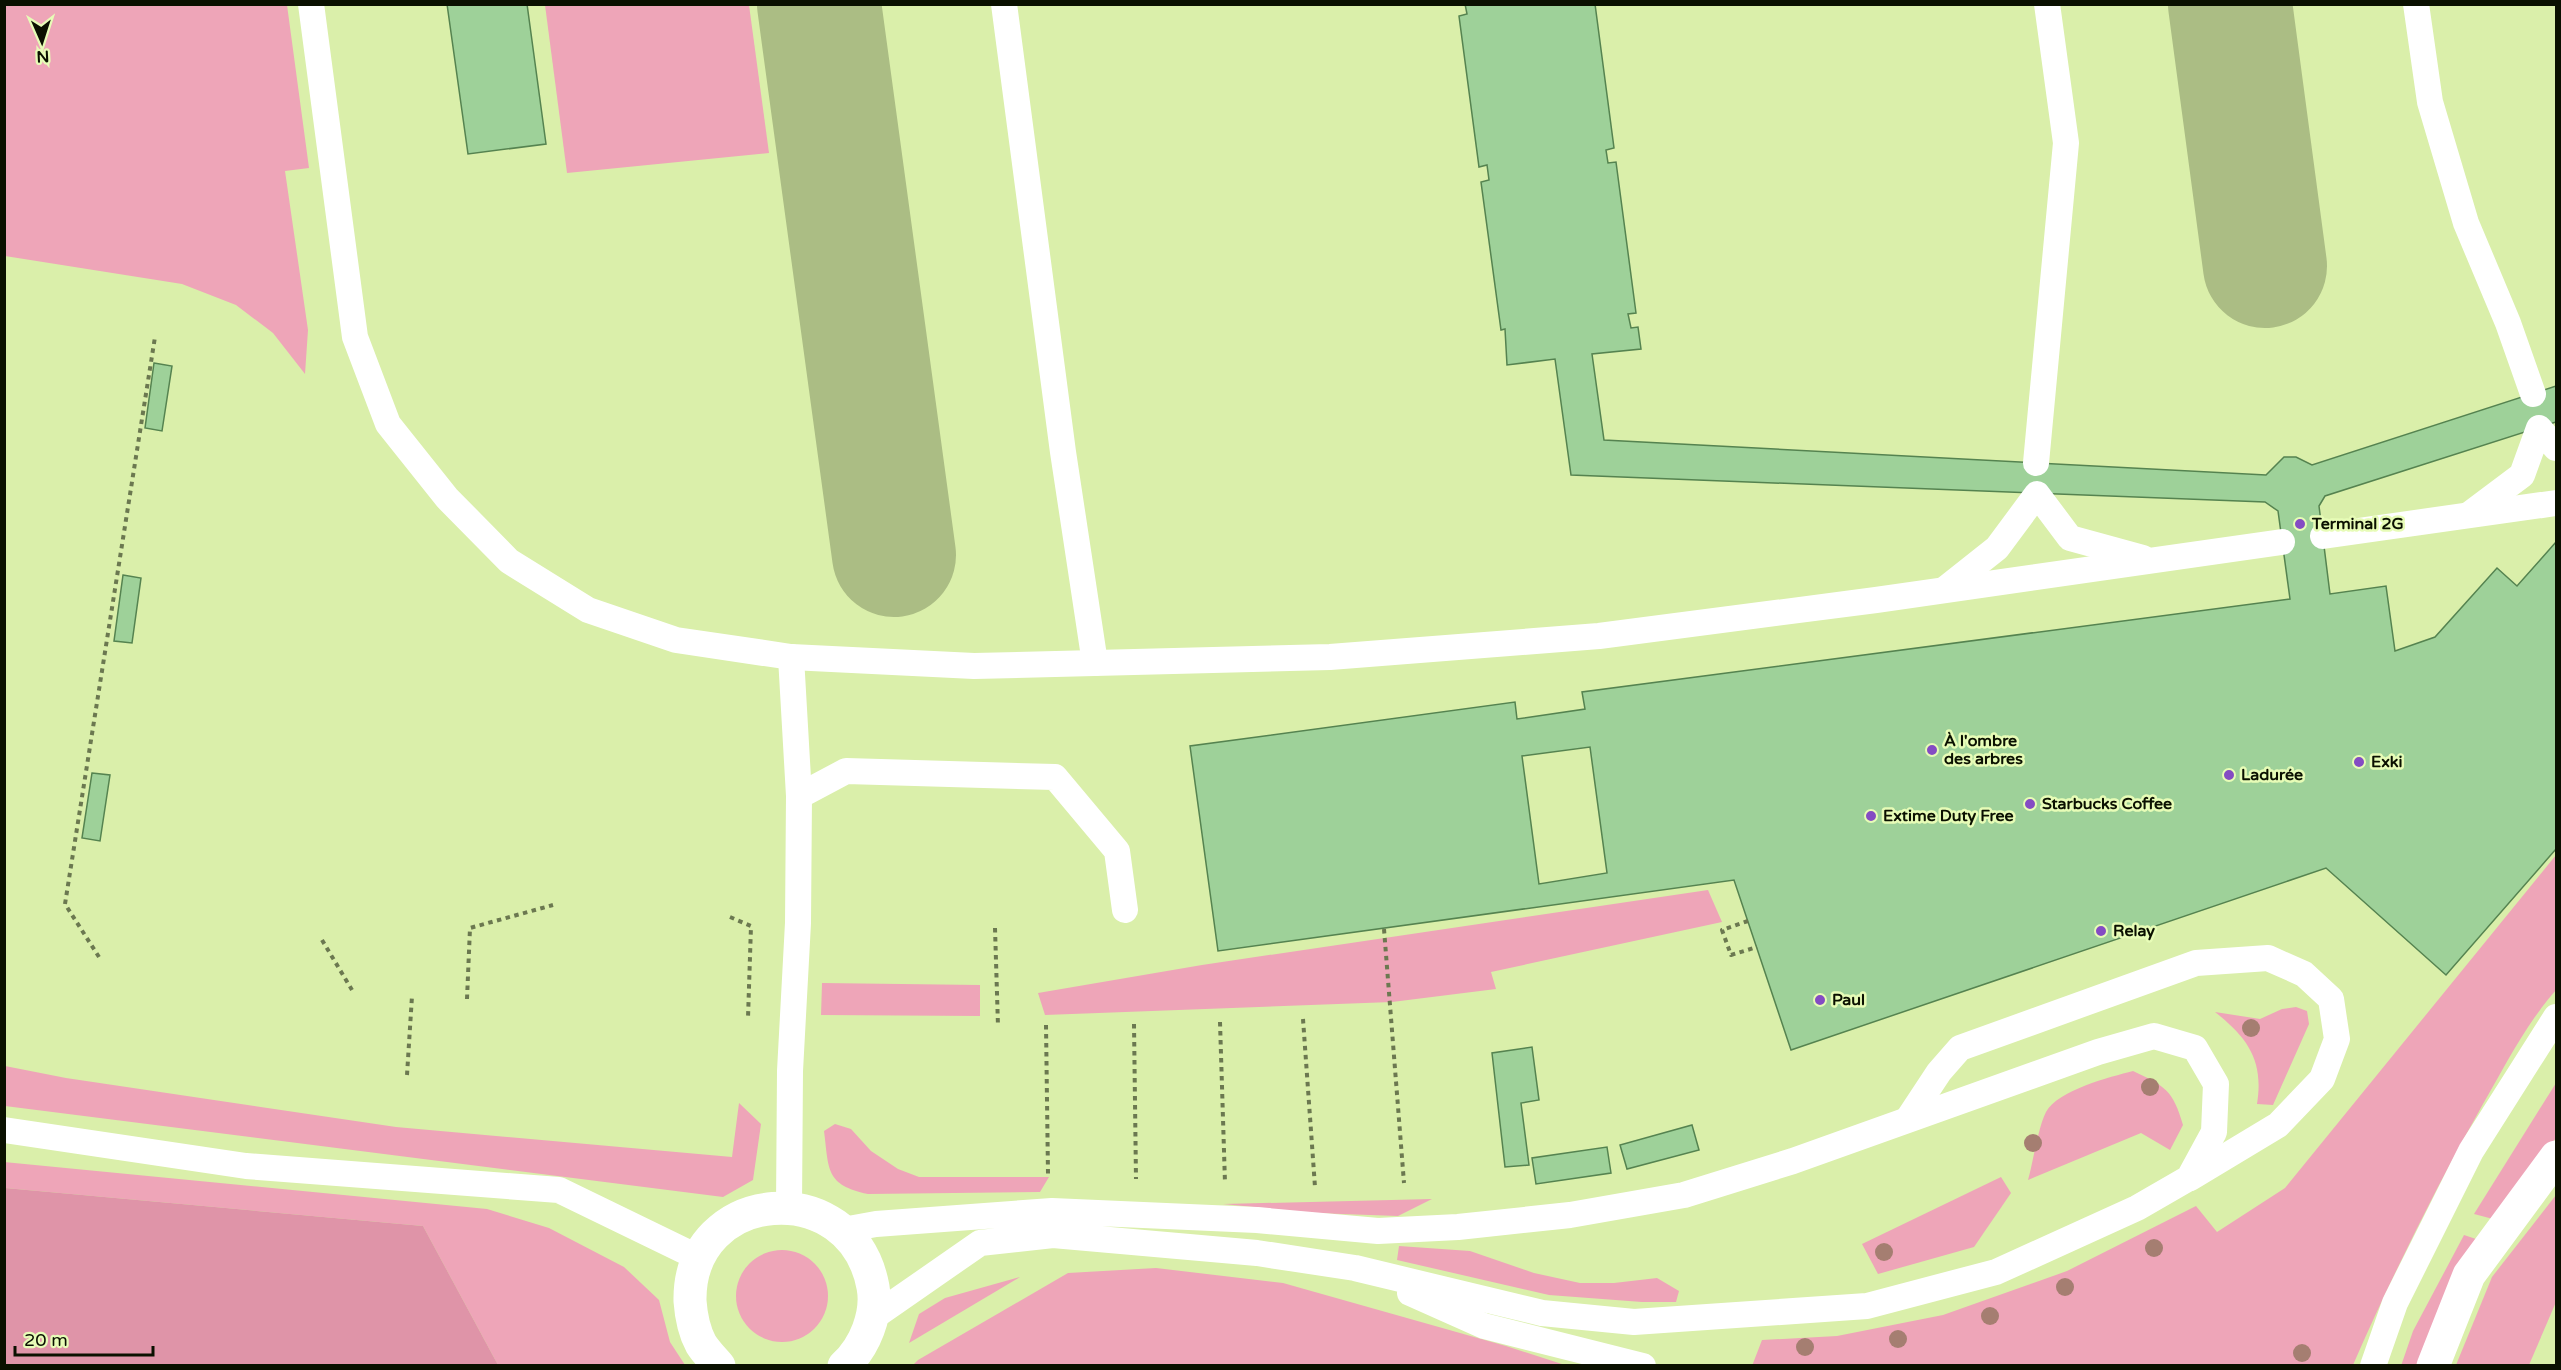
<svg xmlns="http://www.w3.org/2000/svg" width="2561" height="1370" viewBox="0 0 2561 1370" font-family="'Varela Round',sans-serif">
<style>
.green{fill:#eea5b8}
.forest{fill:#df94a8}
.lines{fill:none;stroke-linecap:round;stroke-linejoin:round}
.taxiway{stroke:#abbd84;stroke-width:124}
.building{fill:#9ed199;stroke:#558350;stroke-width:1.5;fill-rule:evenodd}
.path{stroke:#6b7850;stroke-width:4;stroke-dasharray:4.5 4.5;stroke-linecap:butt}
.service{stroke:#fff;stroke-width:26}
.minor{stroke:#fff;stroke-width:33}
.tree{fill:#a57e71}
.poi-dot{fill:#844cc3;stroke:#e7fcb7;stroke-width:2}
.labels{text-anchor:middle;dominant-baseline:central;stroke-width:5;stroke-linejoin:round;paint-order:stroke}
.poi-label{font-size:16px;font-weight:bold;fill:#0a1000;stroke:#e7fcb7;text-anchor:start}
</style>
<rect width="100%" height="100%" fill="#daefaa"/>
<!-- green -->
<g class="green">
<path d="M4 5H287L309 168 285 171 308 330 305 374 273 333 236 305 182 284 5 256Z"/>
<path d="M545 5H749L769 153 567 173Z"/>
<path d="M2556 855V990C2526 1024 2506 1064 2483 1104 2435 1189 2392 1276 2353 1365L1752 1366 1762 1340 1837 1336 1943 1315 2067 1271 2196 1206 2217 1232 2285 1188Z"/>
<path d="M1708 890 1722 922 1491 972 1496 989 1392 1002 1045 1015 1038 993 1202 965Z"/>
<path d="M822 983 980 985V1016L821 1015Z"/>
<path d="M2296 1007 2307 1011 2309 1024 2273 1105 2257 1104C2264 1061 2248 1038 2215 1012L2260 1019 2282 1009Z"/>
<path d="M5 1066 66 1078 396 1127 732 1157 739 1103 761 1124 753 1180 723 1197 5 1106Z"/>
<path d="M2133 1071C2165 1086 2173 1090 2183 1125L2170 1150 2141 1133 2028 1180C2033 1163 2038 1127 2046 1112 2058 1090 2110 1077 2133 1071Z"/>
<path d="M2556 1083V1138L2493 1219 2474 1214Z"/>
<path d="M835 1124 851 1129 871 1151 898 1169 919 1177H1049L1040 1192 868 1194C825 1185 829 1169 824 1131Z"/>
<path d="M4 1162 487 1209 549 1228 624 1267 659 1300 670 1342 685 1365H498L423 1226 5 1188Z"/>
<path d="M2001 1177 2011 1193 1974 1247 1878 1274 1862 1244Z"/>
<path d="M2556 1195V1302L2529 1365H2456L2492 1277Z"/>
<path d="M1432 1199 1398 1216 1314 1213 1223 1204Z"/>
<path d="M2464 1235 2479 1240 2416 1365 2401 1366 2413 1331Z"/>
<path d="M1399 1246 1470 1251 1534 1273 1580 1283H1614L1657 1278 1679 1291 1676 1302H1642L1549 1295 1397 1260Z"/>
<circle cx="782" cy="1296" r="46"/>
<path d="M1156 1268 1283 1283 1506 1346 1565 1365H913L918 1360 1068 1273Z"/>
<path d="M1020 1277 909 1343 919 1314 945 1298Z"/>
</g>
<!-- forest -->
<path class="forest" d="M5 1188 423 1226 498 1365H5Z"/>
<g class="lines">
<!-- taxiway -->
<g class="taxiway">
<path d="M819 4 894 555"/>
<path d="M2230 4 2265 266"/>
</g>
</g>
<!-- building -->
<g class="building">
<path d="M447 4H527L546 144 468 154Z"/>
<path d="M1465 4H1595L1614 148 1606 150 1608 163 1616 162 1636 313 1628 314 1631 328 1638 327 1641 349 1592 354 1604 440 2266 475 2284 457H2296L2312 465 2556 386V422L2325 496 2319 506 2330 594 2386 586 2395 651 2435 637 2497 568 2517 586 2556 542V849L2446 975 2326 868 1791 1050 1734 880 1218 951 1190 746 1515 702 1517 719 1585 709 1582 692 2290 599 2278 511 2265 502 1571 475 1555 359 1507 365 1505 329 1501 330 1481 182 1489 180 1487 165 1479 167 1459 16 1467 14ZM1590 747 1607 873 1539 884 1522 756Z"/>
<path d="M154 363 172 366 162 431 145 428Z"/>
<path d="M123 575 141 578 132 643 114 641Z"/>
<path d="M92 773 110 775 100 841 82 838Z"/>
<path d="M1532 1047 1539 1100 1521 1103 1529 1165 1505 1167 1492 1053Z"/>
<path d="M1692 1125 1699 1150 1627 1169 1620 1145Z"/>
<path d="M1607 1147 1611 1173 1536 1184 1532 1158Z"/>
</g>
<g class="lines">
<!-- path -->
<g class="path">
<path d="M730 917 751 926 748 1018"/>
<path d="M1748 921 1722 930 1731 955 1757 947"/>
<path d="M995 928 998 1026"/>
<path d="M1384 929 1404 1183"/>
<path d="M322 940 352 990"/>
<path d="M99 957 65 904 155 337"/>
<path d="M467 999 470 928 553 905"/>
<path d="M1303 1019 1315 1187"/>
<path d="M1220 1022 1225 1183"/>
<path d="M1134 1024 1136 1179"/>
<path d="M1046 1025 1048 1174"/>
<path d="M407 1075 412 996"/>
</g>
<!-- service -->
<g class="service">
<path d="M311 4 355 337 388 424 447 498 509 561 588 610 676 640 791 657 974 666 1330 657 1599 636 1876 600 2282 542"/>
<path d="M1004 4 1063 452 1095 663"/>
<path d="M2416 4 2430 102 2466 223 2508 323 2533 394"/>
<path d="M2036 463 2066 143 2047 4"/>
<path d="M2470 514 2522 475 2539 428 2556 448"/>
<path d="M2323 536 2556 503"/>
<path d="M1944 590 1997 548 2037 494 2070 538 2143 558"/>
<path d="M791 657 799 796"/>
<path d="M1908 1119 1939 1072 1960 1048 2196 963 2268 958 2304 974 2331 999 2337 1039 2322 1079 2278 1125 2190 1178"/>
<path d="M4 1130 246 1166 559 1190 699 1258"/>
<path d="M789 1206 790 1071 798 923 799 796 846 771 1055 777 1117 851 1125 910"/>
<path d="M843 1230 876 1224 1052 1211 1257 1220 1378 1231 1458 1227 1570 1215 1684 1195 1793 1161 2098 1052 2154 1036 2195 1048 2216 1084 2214 1132 2189 1178 2137 1208 1996 1272 1867 1306 1634 1322 1542 1313 1355 1268 1257 1253 1053 1235 980 1243 872 1318"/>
<path d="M1410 1293 1484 1326 1643 1366"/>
<path d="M2373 1366 2395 1303 2471 1151 2556 1017"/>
</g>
<!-- minor -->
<g class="minor">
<path d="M719 1366C713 1359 706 1352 701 1344 694 1331 691 1315 690 1301 688 1187 852 1173 873 1287 878 1314 865 1347 844 1366"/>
<path d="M2433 1366 2469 1275 2556 1157"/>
</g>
</g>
<!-- trees -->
<g class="tree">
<circle cx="2251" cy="1028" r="9"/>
<circle cx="2150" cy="1087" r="9"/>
<circle cx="2033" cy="1143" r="9"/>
<circle cx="2154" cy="1248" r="9"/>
<circle cx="1884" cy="1252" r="9"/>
<circle cx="2065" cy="1287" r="9"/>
<circle cx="1990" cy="1316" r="9"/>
<circle cx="1898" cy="1339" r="9"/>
<circle cx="1805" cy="1347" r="9"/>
<circle cx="2302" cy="1353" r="9"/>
</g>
<!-- markers -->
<g class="poi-dot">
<circle cx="2300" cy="524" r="6"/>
<circle cx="1932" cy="750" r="6"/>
<circle cx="2359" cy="762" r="6"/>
<circle cx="2229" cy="775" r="6"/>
<circle cx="2030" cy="804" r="6"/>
<circle cx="1871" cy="816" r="6"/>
<circle cx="2101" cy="931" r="6"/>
<circle cx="1820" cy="1000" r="6"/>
</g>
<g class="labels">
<!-- poi labels -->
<g class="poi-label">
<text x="2312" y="524">Terminal 2G</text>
<text x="1944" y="741">À l'ombre<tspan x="1944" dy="18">des arbres</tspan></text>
<text x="2371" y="762">Exki</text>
<text x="2241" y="775">Ladurée</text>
<text x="2042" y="804">Starbucks Coffee</text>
<text x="1883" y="816">Extime Duty Free</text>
<text x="2113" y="931">Relay</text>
<text x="1832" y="1000">Paul</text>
</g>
</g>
<!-- border -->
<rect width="2561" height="1370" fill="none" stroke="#0a1000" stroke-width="12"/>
<!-- north arrow -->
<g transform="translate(42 42) rotate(177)" stroke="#e7fcb7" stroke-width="4.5" paint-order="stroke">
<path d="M0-4.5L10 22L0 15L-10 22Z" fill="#0a1000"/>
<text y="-9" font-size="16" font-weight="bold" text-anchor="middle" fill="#0a1000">N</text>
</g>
<!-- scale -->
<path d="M15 1346v9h138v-9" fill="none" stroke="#0a1000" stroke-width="3"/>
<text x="24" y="1346" font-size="18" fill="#0a1000" stroke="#e7fcb7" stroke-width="4.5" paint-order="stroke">20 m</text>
</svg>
